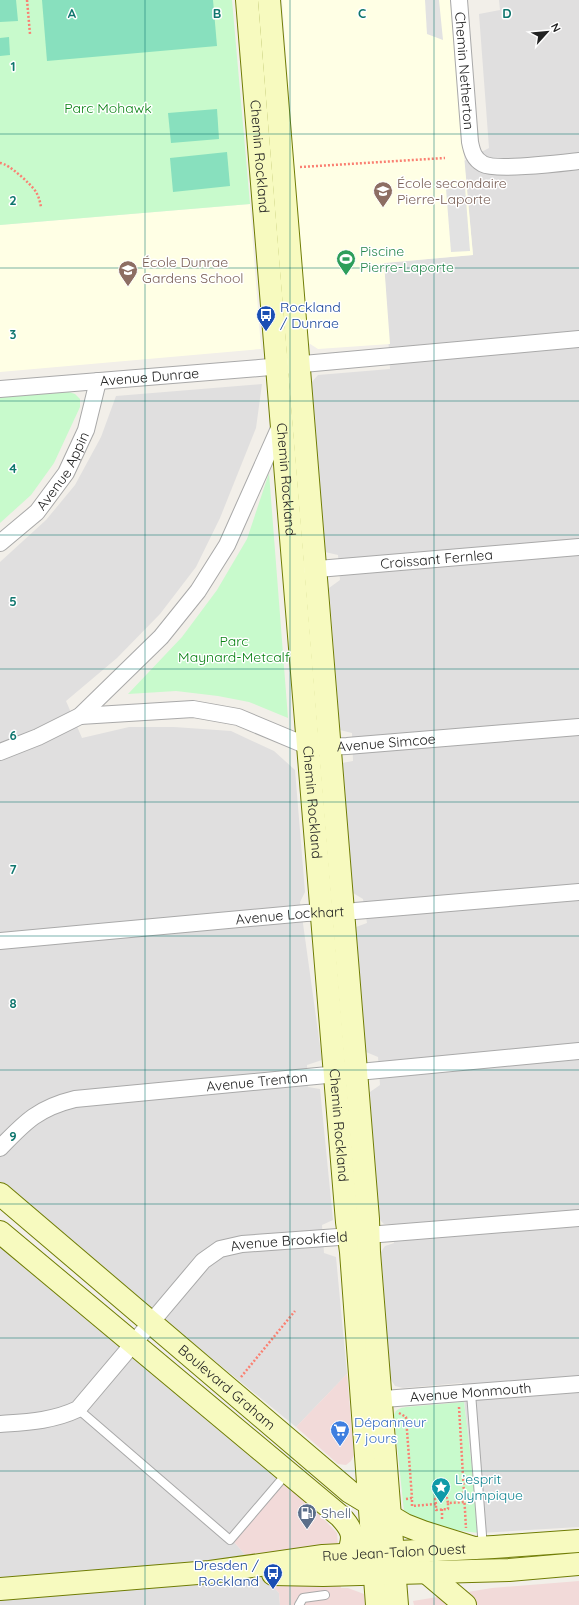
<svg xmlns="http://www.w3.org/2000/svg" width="579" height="1605" viewBox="0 0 579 1605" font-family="Quicksand,sans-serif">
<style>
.residential{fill:#e0dfdf}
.commercial{fill:#f2dad9}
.education{fill:#ffffe5}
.park{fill:#c8facc}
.pitch{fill:#88e0be}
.parking{fill:#e2e2e2}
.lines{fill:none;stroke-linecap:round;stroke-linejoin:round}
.lane-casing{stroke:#a9a9a9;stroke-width:10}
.street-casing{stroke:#a9a9a9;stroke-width:18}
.secondary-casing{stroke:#707d05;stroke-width:24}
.path{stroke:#fa8072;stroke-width:2.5;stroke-dasharray:2 2;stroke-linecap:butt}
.lane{stroke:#fff;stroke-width:8}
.street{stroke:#fff;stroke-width:16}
.secondary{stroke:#f7fabf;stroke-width:22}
.grid{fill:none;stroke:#0f766e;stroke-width:1;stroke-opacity:0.55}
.labels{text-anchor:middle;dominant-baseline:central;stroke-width:3;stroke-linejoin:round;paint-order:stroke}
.street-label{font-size:14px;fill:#222;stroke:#fff}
.park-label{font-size:14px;fill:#0c8416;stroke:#fff}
.education-label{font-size:14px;fill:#785e54;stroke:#fff;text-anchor:start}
.leisure-label{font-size:14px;fill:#27864d;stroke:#fff;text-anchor:start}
.transit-label{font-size:14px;fill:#164399;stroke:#fff;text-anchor:start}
.shop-label{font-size:14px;fill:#366cbe;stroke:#fff;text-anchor:start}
.culture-label{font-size:14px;fill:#0d838f;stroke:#fff;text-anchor:start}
.service-label{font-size:14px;fill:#4e5e75;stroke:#fff;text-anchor:start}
.grid-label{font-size:13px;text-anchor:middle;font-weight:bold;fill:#0f766e;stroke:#fff;stroke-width:3;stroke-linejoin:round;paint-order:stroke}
</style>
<rect width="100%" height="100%" fill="#f2efe9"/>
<!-- residential -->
<g class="residential">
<path d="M499 0H579V1527L480 1533 462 1383 403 1388 395 1386 390 1378 381 1252 385 1246 394 1243 392 1224H384L381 1221 377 1214 370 1092 380 1085 378 1057 366 1052 356 927 367 923 363 899 353 893 342 763 353 761 352 733 340 730 329 588 340 580 338 555 325 552 311 383 318 375 390 369 384 263 473 255 464 161 489 148 479 14 500 10Z"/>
<path d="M262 384 256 428 220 518 196 567 160 614 117 658 66 701 82 738 129 727H174L231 731 274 751 295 770 305 892 300 902 322 1060 307 1065 308 1087 320 1089 333 1220 322 1225 324 1253 336 1257 347 1374 296 1427 0 1186V562L46 520 75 485 101 437 116 396Z"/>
<path d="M0 1232 287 1480 234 1542 279 1593 280 1605H0Z"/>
</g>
<!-- commercial -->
<g class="commercial">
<path d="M347 1374 354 1455 351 1461 346 1465 338 1464 296 1427Z"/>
<path d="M287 1480 337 1533 341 1588H348L364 1594 365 1605H280L279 1593 234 1542Z"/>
<path d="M579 1581V1605H414L413 1601 492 1588Z"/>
</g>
<!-- education -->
<g class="education">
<path d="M282 0H450L473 255 384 263 390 344 318 349 307 342Z"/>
<path d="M250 204 261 349 0 372V225Z"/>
</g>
<!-- park -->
<g class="park">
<path d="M0 0H232L250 204 0 225Z"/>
<path d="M69 392 75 394 80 399V407L54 463 31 495 0 523V397Z"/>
<path d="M269 473 288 718 249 702 218 696 176 691 128 694 182 637 217 590 247 539Z"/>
<path d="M464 1402 480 1533C453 1531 427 1525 404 1512L394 1415C396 1409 400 1408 406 1407Z"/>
</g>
<!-- pitch -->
<g class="pitch">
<path d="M0 0H16L18 21 0 22Z"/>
<path d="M42 0H213L217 46 47 61Z"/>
<path d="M9 37 10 55 0 56V38Z"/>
<path d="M217 109 219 139 171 143 168 113Z"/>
<path d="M227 152 230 186 173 192 170 158Z"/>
</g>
<!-- parking -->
<g class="parking">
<path d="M425 0H439L443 40 427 34Z"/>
<path d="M465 187 470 251 451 252 446 189Z"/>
</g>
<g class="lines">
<!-- lane casing -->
<g class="lane-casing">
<g id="lane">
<path d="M471 1393 483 1548"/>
<path d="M78 1409 230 1540 288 1472"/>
<path d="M299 1605 303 1598 325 1595"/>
</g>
</g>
<!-- street casing -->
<g class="street-casing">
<g id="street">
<path id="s1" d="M459 0 470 142C472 152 474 159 483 164 496 171 561 163 579 161"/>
<path id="s2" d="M0 389 259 368 579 339"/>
<path id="s3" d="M0 543 37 512 66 473 86 430 98 381"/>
<path id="s4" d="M306 570 579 547"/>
<path id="s5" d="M80 716 193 709 238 717 305 745 324 747 347 746 579 727"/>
<path d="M0 752 38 737 80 716 161 637 198 591 227 545 281 424"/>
<path id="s6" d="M0 941 306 913 355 911 579 892"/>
<path id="s7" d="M0 1148C25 1122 38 1108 75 1099L579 1051"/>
<path id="s8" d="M371 1400 579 1384"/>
<path id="s9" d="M0 1424C27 1422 53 1421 78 1409L203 1261 220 1249 242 1244 380 1234 579 1218"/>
</g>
</g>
<!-- secondary casing -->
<g class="secondary-casing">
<g id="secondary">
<path id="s10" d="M247 0 347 1222 351 1252 377 1605"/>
<path d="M269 0 368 1219 369 1252 397 1605"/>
<path id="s11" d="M0 1194 350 1492 405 1525 423 1532 474 1548"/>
<path d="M0 1232 340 1516C353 1530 355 1536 348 1554"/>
<path d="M425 1571 465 1605"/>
<path d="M273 1574 323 1575 509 1570 579 1564"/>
<path id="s12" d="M0 1589 210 1572 323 1556 494 1547 579 1541"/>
</g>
</g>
<!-- path -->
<g class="path">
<path d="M27 0 30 34"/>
<path d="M0 163C8 163 32 185 36 192 39 197 40 202 41 207"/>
<path d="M300 167 445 158"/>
<path d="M241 1377 295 1311"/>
<path d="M459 1407 466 1528"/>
<path d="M399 1413 406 1417 412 1498"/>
<path d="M406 1499 412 1498V1506L436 1504V1510L448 1509V1503L465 1502"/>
<path d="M436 1504 435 1499 447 1498 448 1503"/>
<path d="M442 1509V1521"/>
</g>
<!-- lane -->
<use href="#lane" class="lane"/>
<!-- street -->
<use href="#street" class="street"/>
<!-- secondary -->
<use href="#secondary" class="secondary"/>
</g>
<!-- grid -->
<path class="grid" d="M145 0V1605M290 0V1605M434 0V1605M0 134H579M0 268H579M0 401H579M0 535H579M0 669H579M0 802H579M0 936H579M0 1070H579M0 1204H579M0 1338H579M0 1471H579"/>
<!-- icons -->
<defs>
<g id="school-pin" transform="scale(1)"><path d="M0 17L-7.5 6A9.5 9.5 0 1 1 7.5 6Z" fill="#8d6e63" stroke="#fff"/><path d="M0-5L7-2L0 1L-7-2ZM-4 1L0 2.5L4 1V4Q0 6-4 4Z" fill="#fff"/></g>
<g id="stadium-pin" transform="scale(1)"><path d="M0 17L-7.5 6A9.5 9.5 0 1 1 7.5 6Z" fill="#2e9e5b" stroke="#fff"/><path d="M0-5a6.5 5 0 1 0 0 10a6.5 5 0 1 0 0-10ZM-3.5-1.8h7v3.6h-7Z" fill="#fff"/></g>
<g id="bus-pin" transform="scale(1)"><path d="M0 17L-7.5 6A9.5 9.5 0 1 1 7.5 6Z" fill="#1a4fb4" stroke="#fff"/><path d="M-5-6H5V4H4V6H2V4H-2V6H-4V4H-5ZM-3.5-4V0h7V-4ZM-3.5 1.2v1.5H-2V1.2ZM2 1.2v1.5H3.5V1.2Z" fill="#fff"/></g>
<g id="supermarket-pin" transform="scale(1)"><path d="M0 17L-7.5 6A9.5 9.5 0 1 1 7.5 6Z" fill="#3f7fe0" stroke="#fff"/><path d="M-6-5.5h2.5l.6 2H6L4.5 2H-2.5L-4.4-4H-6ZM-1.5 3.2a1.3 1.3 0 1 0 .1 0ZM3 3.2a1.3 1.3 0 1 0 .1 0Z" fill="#fff"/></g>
<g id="sight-pin" transform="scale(1)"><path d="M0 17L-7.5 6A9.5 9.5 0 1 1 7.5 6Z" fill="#0f9aa8" stroke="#fff"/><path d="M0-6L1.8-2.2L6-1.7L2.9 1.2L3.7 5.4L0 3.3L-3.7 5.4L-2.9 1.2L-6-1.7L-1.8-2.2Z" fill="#fff"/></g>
<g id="fuel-pin" transform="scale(1)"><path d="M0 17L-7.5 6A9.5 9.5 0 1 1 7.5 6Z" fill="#5c6f8a" stroke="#fff"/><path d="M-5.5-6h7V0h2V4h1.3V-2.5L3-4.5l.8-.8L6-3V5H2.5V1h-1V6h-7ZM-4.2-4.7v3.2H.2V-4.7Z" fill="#fff"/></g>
</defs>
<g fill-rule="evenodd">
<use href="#school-pin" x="383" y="191"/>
<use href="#stadium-pin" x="346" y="259"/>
<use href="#school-pin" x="128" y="270"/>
<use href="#bus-pin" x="266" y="315"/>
<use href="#supermarket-pin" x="340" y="1430"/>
<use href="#sight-pin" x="441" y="1487"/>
<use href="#fuel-pin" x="307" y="1513"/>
<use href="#bus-pin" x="273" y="1573"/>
</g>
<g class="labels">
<!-- street labels -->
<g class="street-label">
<text stroke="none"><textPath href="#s1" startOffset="71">Chemin Netherton</textPath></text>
<text stroke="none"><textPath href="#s10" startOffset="157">Chemin Rockland</textPath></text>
<text stroke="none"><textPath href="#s2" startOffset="150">Avenue Dunrae</textPath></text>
<text stroke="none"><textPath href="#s3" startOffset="97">Avenue Appin</textPath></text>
<text stroke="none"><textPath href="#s10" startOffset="481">Chemin Rockland</textPath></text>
<text stroke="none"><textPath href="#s4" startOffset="131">Croissant Fernlea</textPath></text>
<text stroke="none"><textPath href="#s5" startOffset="313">Avenue Simcoe</textPath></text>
<text stroke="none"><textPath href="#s10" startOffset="805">Chemin Rockland</textPath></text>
<text stroke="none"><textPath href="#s6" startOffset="291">Avenue Lockhart</textPath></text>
<text stroke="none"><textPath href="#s7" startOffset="274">Avenue Trenton</textPath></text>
<text stroke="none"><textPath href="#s10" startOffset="1129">Chemin Rockland</textPath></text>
<text stroke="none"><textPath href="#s9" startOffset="364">Avenue Brookfield</textPath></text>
<text stroke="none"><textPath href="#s11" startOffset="298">Boulevard Graham</textPath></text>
<text stroke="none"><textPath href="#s8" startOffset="100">Avenue Monmouth</textPath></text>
<text stroke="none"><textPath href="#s12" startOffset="396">Rue Jean-Talon Ouest</textPath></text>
</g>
<!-- park labels -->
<g class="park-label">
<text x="108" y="108">Parc Mohawk</text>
<text x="234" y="641">Parc<tspan x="234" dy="16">Maynard-Metcalf</tspan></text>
</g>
<!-- education labels -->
<g class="education-label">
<text x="397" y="183">École secondaire<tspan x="397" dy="16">Pierre-Laporte</tspan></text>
<text x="142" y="262">École Dunrae<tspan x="142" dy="16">Gardens School</tspan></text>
</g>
<!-- leisure labels -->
<g class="leisure-label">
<text x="360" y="251">Piscine<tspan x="360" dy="16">Pierre-Laporte</tspan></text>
</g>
<!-- transit labels -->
<g class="transit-label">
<text x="280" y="307">Rockland<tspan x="280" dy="16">/ Dunrae</tspan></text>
<text x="259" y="1565" text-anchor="end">Dresden /<tspan x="259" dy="16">Rockland</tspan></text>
</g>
<!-- shop labels -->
<g class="shop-label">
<text x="354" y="1422">Dépanneur<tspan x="354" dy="16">7 jours</tspan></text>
</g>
<!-- culture labels -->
<g class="culture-label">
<text x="455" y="1479">L’esprit<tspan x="455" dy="16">olympique</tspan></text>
</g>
<!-- service labels -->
<g class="service-label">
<text x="321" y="1513">Shell</text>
</g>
</g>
<g class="grid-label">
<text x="72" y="18">A</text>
<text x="217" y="18">B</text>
<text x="362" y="18">C</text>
<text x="507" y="18">D</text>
<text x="13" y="71">1</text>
<text x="13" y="205">2</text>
<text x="13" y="339">3</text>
<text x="13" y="473">4</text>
<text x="13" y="606">5</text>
<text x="13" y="740">6</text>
<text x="13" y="874">7</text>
<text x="13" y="1008">8</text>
<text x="13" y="1141">9</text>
</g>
<!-- north arrow -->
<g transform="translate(547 32) rotate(63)" stroke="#ffffff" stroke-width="3" paint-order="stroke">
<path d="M0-3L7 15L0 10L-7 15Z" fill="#222222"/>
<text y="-6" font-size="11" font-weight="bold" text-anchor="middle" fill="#222222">N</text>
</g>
</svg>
